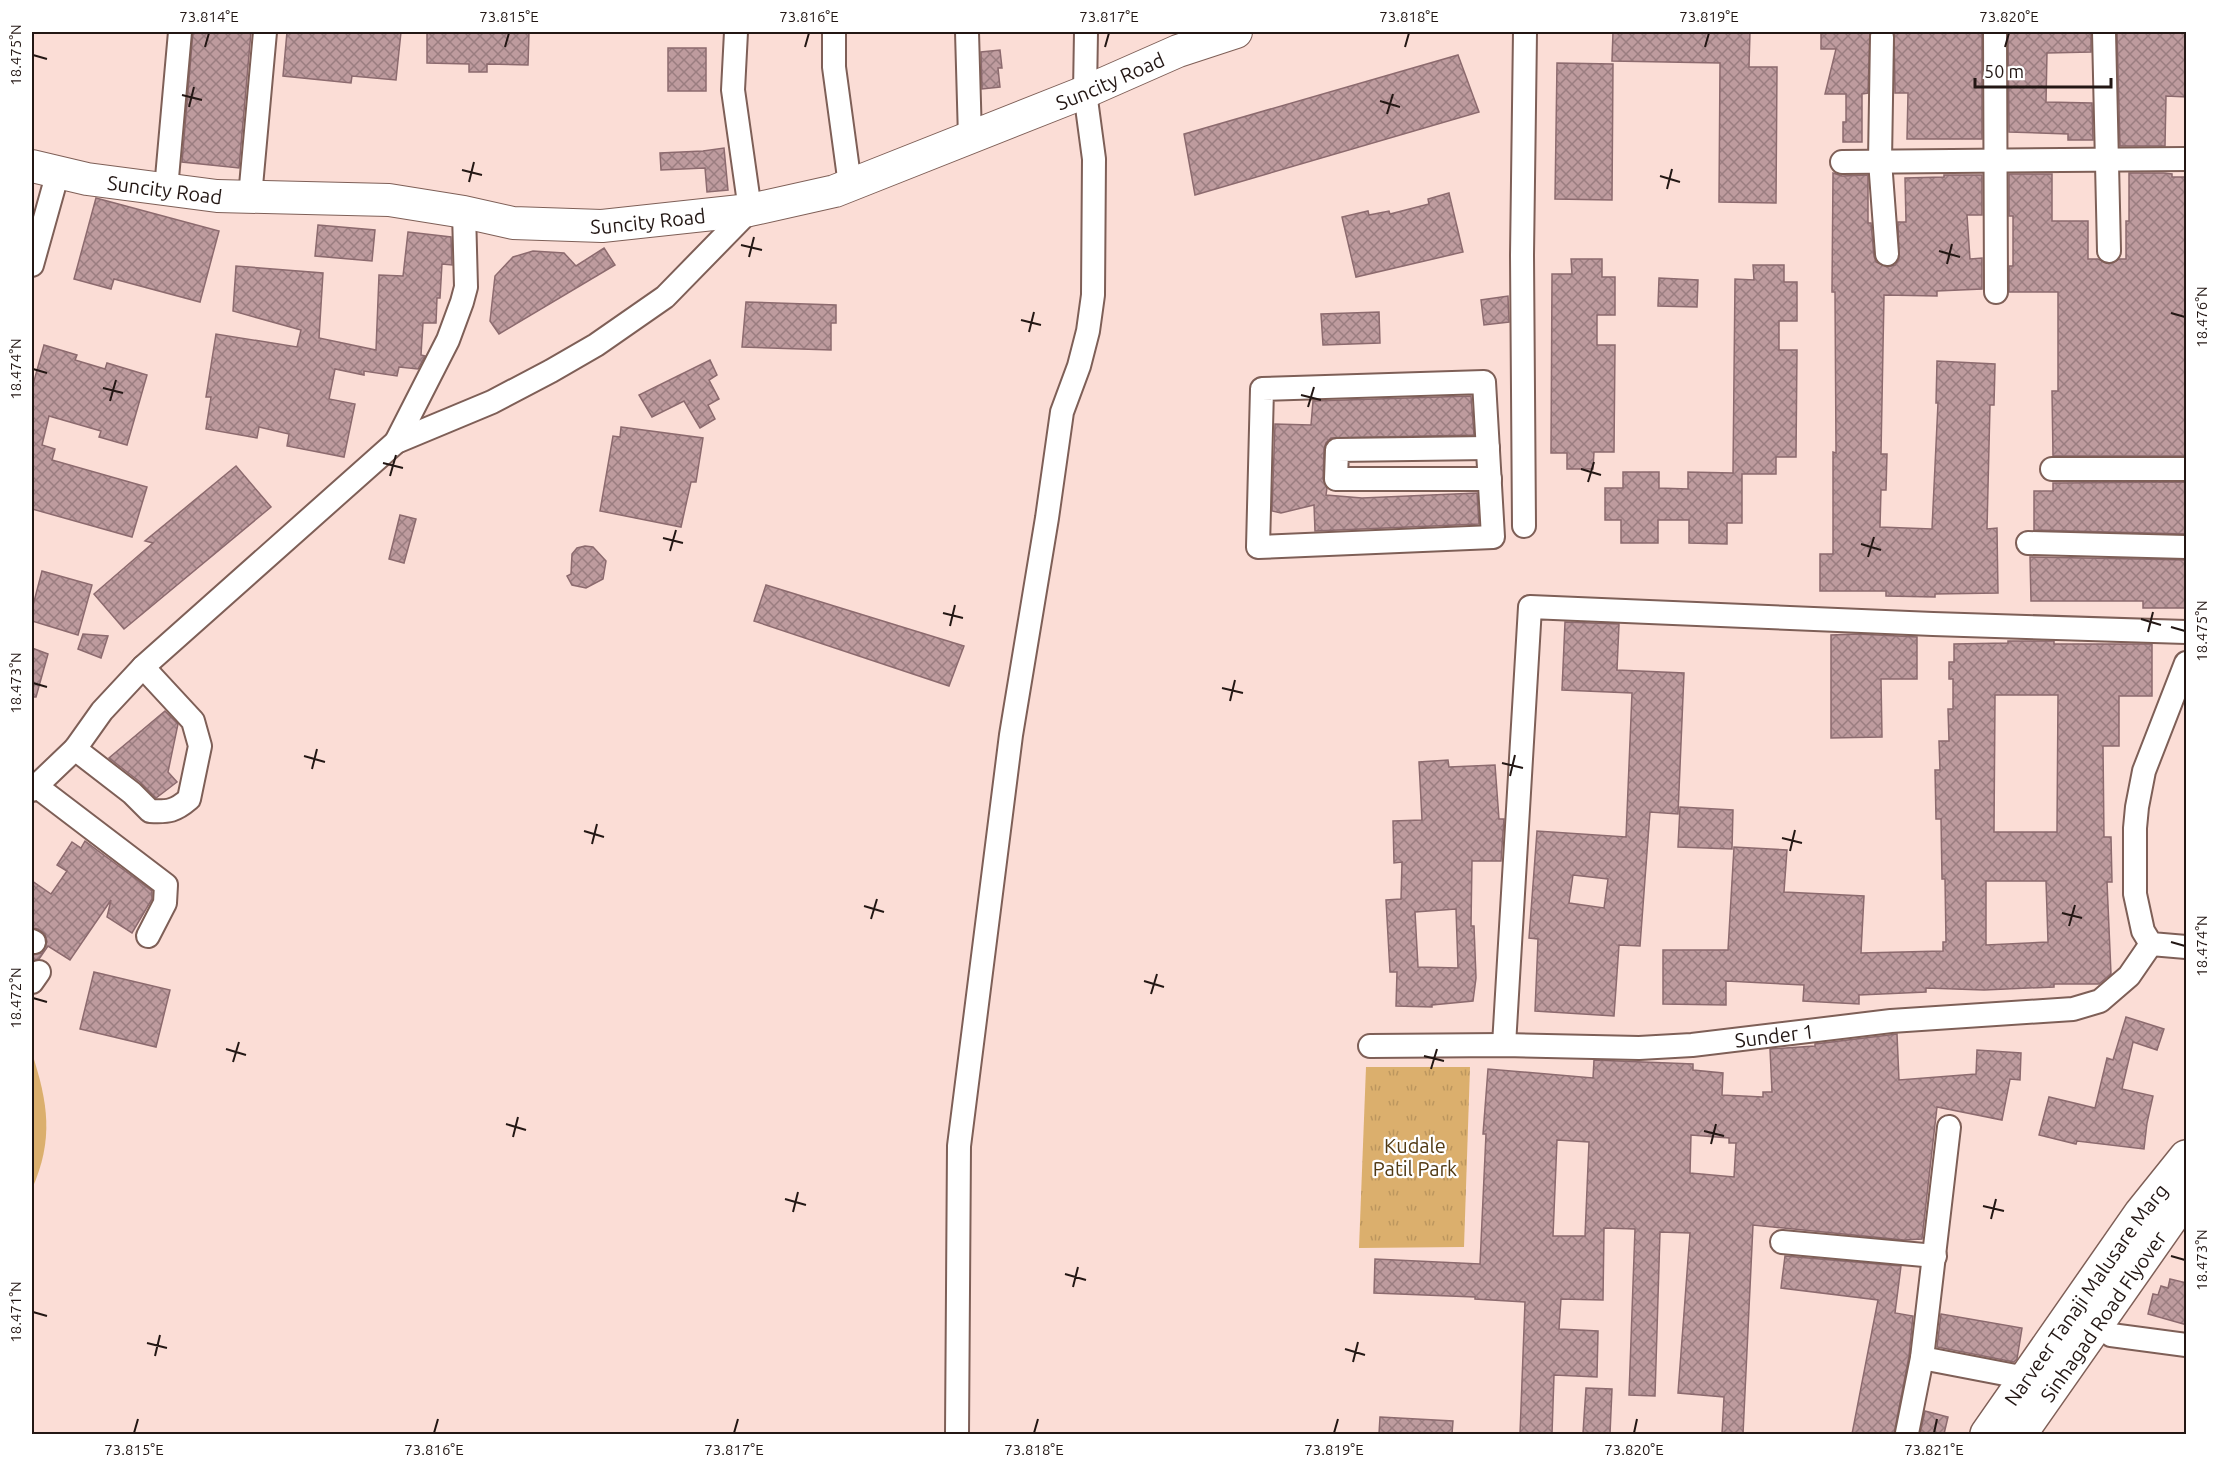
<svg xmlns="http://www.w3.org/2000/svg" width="2218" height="1466" viewBox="0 0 2218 1466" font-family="Ubuntu,sans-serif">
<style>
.park{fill:url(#park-tufts)}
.garden{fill:#dbaf6d}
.building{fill:url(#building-cross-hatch);stroke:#8c6a6e;stroke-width:1.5;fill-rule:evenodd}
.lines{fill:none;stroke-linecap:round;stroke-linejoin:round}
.street-casing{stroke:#7e5f57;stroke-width:26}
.secondary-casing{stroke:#7e5f57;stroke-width:34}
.primary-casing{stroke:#7e5f57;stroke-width:36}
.street{stroke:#fff;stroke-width:22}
.secondary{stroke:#fff;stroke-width:32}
.primary{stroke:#fff;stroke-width:33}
.ticks{fill:none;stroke:#231714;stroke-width:2}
.labels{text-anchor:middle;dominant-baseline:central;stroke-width:4.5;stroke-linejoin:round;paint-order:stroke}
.street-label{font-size:20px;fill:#231714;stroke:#fff}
.park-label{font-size:20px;fill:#513913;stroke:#fff}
.neatline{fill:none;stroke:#231714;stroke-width:2}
.ticks-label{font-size:15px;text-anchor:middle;fill:#231714}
</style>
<defs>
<pattern id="park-tufts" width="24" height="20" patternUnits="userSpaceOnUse" patternTransform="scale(1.5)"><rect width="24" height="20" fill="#dbaf6d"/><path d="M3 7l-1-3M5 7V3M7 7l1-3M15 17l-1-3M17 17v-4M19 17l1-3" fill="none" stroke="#bc965e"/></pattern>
<pattern id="building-cross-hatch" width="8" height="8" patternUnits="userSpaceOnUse" patternTransform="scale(1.5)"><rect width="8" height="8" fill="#be9b9e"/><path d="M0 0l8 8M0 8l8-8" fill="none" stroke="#9a7d80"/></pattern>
</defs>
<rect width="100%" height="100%" fill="#fbddd6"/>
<!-- park -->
<path class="park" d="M1366 1067H1470L1464 1247 1359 1248Z"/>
<!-- garden -->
<path class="garden" d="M32 1053C48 1103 54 1139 32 1189Z"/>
<!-- building -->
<g class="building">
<path d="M193 32H251L239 168 182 162Z"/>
<path d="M287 32H401L396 80 352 76 351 83 283 76Z"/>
<path d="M427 32H529L528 65 487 64V72H469V64L427 63Z"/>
<path d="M1613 32H1750L1749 67H1777L1776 203 1719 202 1720 63 1612 61Z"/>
<path d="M1821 32H1870L1868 93 1862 94V142H1843V122H1846V94H1825L1836 49H1821Z"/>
<path d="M1894 32H1982V139H1907L1908 93H1895Z"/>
<path d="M2008 32H2091V52L2047 53 2046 102 2092 103 2093 140H2068V134L2009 132Z"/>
<path d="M2117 32H2187V97L2166 96 2165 146H2120Z"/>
<rect x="668" y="48" width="38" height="43"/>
<path d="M1000 50 1002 68H998L1000 87 982 89 981 52Z"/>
<path d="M1458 55 1479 112 1195 195 1184 134Z"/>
<path d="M1557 63 1613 64 1612 200 1555 199Z"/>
<path d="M724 148 728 190 707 192 705 168 661 170 660 153 703 151Z"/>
<path d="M1833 173 1842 176 1868 175V223H1871L1874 256 1876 262 1887 267 1895 265 1899 259 1898 222H1906L1905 178 1944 177V175H1982V215H1967L1970 259 1982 258V289L1937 291V296L1884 295 1881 454H1887L1886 490H1881L1880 527 1932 529 1938 403H1936L1937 361 1995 364 1994 405H1990L1987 529 1997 528 1998 593 1935 594V597L1886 596V591H1820V554H1833V452L1836 453 1835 292H1832Z"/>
<path d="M2129 173H2164L2172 174V177H2187V456H2053L2052 391H2058V292H2009V266H2013V216H2009V174H2052V221H2088V259H2098L2109 264 2119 259H2126V221H2129Z"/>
<path d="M1449 193 1463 252 1356 277 1342 217 1368 211 1369 215 1389 211 1390 214 1429 204 1428 199Z"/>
<path d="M96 198 219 231 200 302 114 279 111 289 74 279Z"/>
<path d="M318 225 375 230 372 261 315 256Z"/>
<path d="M408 232 451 237 452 265 442 264 440 298H437L436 323H423L421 355 425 356 418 369 399 367 397 376 364 371V375L335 369 329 399 355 404 344 457 287 446 289 434 259 427 257 438 206 429 211 397H206L216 334 297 347 301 330 233 311 236 266 323 273 319 338 376 350 379 275 403 276Z"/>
<path d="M604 248 615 265 499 334 490 321 495 276 513 257 533 251 564 253 576 266Z"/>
<path d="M1571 259H1602V277H1615V315H1597V345H1615L1614 452H1594L1593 469H1567V453H1551L1552 274H1572Z"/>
<path d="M1753 265H1784V282H1797V321H1779V350H1797L1796 457H1776V474H1742V523H1727V544L1689 543V520H1658V543H1621V520H1605V488H1623V472H1659V488L1688 489V472L1733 473 1735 279 1754 280Z"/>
<path d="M1659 278 1698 280 1697 307 1658 306Z"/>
<path d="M1508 296 1509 322 1484 325 1481 300Z"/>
<path d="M746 302 836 305V323H831V350L742 347Z"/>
<path d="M1379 312 1380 343 1323 345 1321 314Z"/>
<path d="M44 345 77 355 75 360 105 369 107 363 147 375 127 445 99 437 101 431 49 416 42 445 55 449 52 460 147 487 132 537 32 509V388Z"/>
<path d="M710 360 717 375 709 380 719 399 708 405 715 419 700 428 684 401 652 417 639 395Z"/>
<path d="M1471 396 1474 435 1331 438 1326 443 1324 449 1323 479 1327 488 1326 495 1362 498 1477 493 1479 524 1315 531 1314 505 1281 513 1272 511 1275 424 1311 425 1313 401Z"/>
<path d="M621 427 703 438 696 482H691L681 527 600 511 613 436 620 437Z"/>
<path d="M236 466 271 507 124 629 94 594 153 543 145 541Z"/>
<path d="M2187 482V534L2034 530V491H2053V483Z"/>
<path d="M400 515 416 519 404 563 389 559Z"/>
<path d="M585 546 593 547 606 561 603 579 586 588 572 585 567 576 571 574 572 554 577 548Z"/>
<path d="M2030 557 2187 560V608H2143V601H2031Z"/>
<path d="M42 571 92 585 78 635 32 621V609Z"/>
<path d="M766 585 964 646 949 686 754 621Z"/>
<path d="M1565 622 1619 624 1617 670 1684 673 1678 814 1650 812 1640 946 1619 945 1614 1016 1535 1011 1538 939 1529 938 1537 831 1626 837 1632 693 1562 690ZM1573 875 1608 879 1604 908 1569 903Z"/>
<path d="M83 634 108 636 101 658 78 649Z"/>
<path d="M1858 634 1917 637V679H1881L1882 737 1831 738V635Z"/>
<path d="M2008 641H2054V644H2152V696H2119V746H2103L2104 837H2111L2112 882H2107L2111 974 2099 984H2054V987L1984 990 1926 988V992L1859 995V1004L1803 1001 1804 985 1726 981V1005L1663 1004V950H1728L1734 847 1787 850 1784 892 1864 896 1861 953 1943 951V942H1946L1945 879H1942L1941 819H1936L1935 770H1940L1939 741H1949L1948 709H1953V679H1949V662H1954V644L2008 643ZM1995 695H2058L2057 832H1994ZM1986 881H2046L2048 942 1986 945Z"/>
<path d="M32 648 48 654 36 697H32Z"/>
<path d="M165 711 178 724 168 772 177 782 156 798 140 782 109 758Z"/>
<path d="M1448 760 1449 767 1495 765 1499 819H1504L1501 861H1472L1471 926H1474L1476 978 1473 1001 1432 1005V1007L1396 1006 1397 972H1390L1386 900 1401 899 1402 862 1394 863 1393 821 1422 820 1419 762ZM1456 909 1458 968 1418 967 1415 912Z"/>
<path d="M1680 807 1733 810 1732 849 1678 847Z"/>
<path d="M85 841 152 891V899L132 933 107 917 111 900 70 960 48 946 39 959 32 961V955L42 953 47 942 45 934 38 929 32 928V881L51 894 67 871 57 865 72 842 81 848Z"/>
<path d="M94 972 170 990 156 1047 80 1029Z"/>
<path d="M2126 1017 2164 1029 2157 1050 2133 1042 2122 1089 2153 1096 2147 1123 2144 1149 2077 1141 2076 1144 2039 1135 2049 1097 2095 1108 2107 1058 2113 1060Z"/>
<path d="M1897 1034 1899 1080 1976 1074 1977 1050 2021 1053 2020 1080 2010 1079 2002 1120 1937 1107 1922 1239 1904 1240 1753 1225 1743 1434H1722L1724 1397 1678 1393 1690 1233 1660 1232 1655 1396 1629 1395 1635 1229 1604 1228 1603 1300 1561 1299 1559 1329 1598 1331 1597 1377 1554 1375 1552 1434H1520L1525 1302 1475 1299V1297L1374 1293 1375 1259 1480 1264 1486 1134H1483L1488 1069 1593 1078 1594 1060 1693 1064V1070L1723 1073 1722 1095 1763 1097V1092H1772L1770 1049 1815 1046V1044ZM1691 1135 1729 1138V1143H1736L1734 1177 1690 1173ZM1557 1140 1589 1142 1585 1236H1553Z"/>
<path d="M1785 1256 1901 1266 1895 1313 1913 1316 1909 1356 1894 1434H1852L1878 1300 1781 1288Z"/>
<path d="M2170 1279 2187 1283V1325L2148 1314 2153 1294 2158 1295 2161 1286 2168 1288Z"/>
<path d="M1941 1314 2022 1328 2017 1359 2014 1362 1937 1347Z"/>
<path d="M1586 1388 1612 1389 1610 1434 1583 1433Z"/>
<path d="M1925 1411 1948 1417 1944 1434H1920Z"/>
<path d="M1380 1417 1453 1421 1452 1434H1379Z"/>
</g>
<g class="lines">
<!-- street casing -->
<g class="street-casing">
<g id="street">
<path d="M834 32V67L850 185"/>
<path d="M967 32 970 138"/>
<path d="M1995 32 1996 292"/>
<path d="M2104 32 2109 251"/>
<path d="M1882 37 1880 161 1887 254"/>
<path d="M1842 162 2186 159"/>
<path d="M166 189 180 32"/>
<path d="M250 197 265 32"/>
<path d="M32 265 58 172"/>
<path d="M1484 382 1493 537 1258 547 1262 389Z"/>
<path d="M396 442 448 340 462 302 466 287 464 212"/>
<path d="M1488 448 1337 450 1336 479H1490"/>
<path d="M2052 469H2186"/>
<path d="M1524 526 1522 255 1525 32"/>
<path d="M2028 543 2186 547"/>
<path d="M2186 663 2144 771 2137 807 2135 828V894L2143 931 2151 944 2186 947"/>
<path d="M75 749 132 793 150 811C169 812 175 811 189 799L200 746 193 721 143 667"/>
<path d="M36 786 166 885 165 903 148 936"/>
<path d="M32 790 75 749 102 711 143 667 396 442 492 402 551 371 596 345 665 297 750 210 733 90 736 32"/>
<path d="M32 941 34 942"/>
<path d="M32 982 39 972"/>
<path d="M1504 1045 1530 607 1933 624 2186 632"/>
<path id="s1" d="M1370 1046 1504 1045 1639 1048 1692 1045 1891 1021 2073 1009 2100 1001 2129 976 2151 944"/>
<path d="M1782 1242 1935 1256"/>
<path d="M2111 1335 2186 1345"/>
<path d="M1922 1358 2026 1378"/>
<path d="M1907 1433 1922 1358 1949 1127"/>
<path d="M957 1434 959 1146 1011 735 1047 518 1062 412 1079 366 1088 331 1093 295 1094 159 1085 92 1086 32"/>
</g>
</g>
<!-- secondary casing -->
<g class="secondary-casing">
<g id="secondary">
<path id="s2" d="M32 166 87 179 217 196 389 200 464 212 513 223 602 226 750 210 835 191 1085 92 1178 51 1236 32"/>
</g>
</g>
<!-- primary casing -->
<g class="primary-casing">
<g id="primary">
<path id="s3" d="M1987 1434 2141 1213 2186 1157"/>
<path id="s4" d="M2020 1434 2186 1197"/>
</g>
</g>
<!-- street -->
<use href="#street" class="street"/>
<!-- secondary -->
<use href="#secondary" class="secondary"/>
<!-- primary -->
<use href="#primary" class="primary"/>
</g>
<!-- ticks -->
<path class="ticks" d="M205 47 209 33M505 47 509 33M805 47 809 33M1105 47 1109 33M1405 47 1409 33M1705 47 1709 33M2005 47 2009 33M33 55 47 59M182 95 202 100M1380 101 1400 107M189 107 194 87M1387 114 1393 94M462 170 482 175M1660 176 1680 182M469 182 474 162M1667 189 1672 169M741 245 762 250M1939 251 1960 257M749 257 754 237M1947 264 1952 244M2171 313 2185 317M1021 320 1041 325M1029 332 1034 312M33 369 47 373M103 388 123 393M1301 395 1321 400M110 401 116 380M1308 407 1314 387M383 463 403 468M1581 469 1601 475M390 476 396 455M1588 482 1594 462M663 538 683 543M1861 544 1881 550M670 551 676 530M1868 557 1874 537M943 613 963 618M2141 619 2161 625M950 626 955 605M2171 627 2185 631M2148 632 2153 612M33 683 47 687M1222 688 1243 693M1230 701 1235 680M304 756 325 762M1502 763 1523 768M312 769 317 749M1510 776 1515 755M584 831 604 837M1782 838 1802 843M592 844 597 824M1790 851 1795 830M864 906 884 912M2062 913 2082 918M871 919 877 899M2069 926 2075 905M2171 942 2185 946M1144 981 1164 987M1151 994 1157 974M33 998 47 1002M226 1049 246 1055M1424 1056 1444 1061M233 1062 239 1042M1431 1069 1437 1049M506 1124 526 1130M1704 1131 1724 1136M513 1137 518 1117M1711 1144 1716 1124M785 1199 806 1205M1983 1206 2004 1211M793 1212 798 1192M1991 1219 1996 1199M2171 1256 2185 1260M1065 1274 1086 1280M1073 1287 1078 1267M33 1312 47 1316M147 1343 167 1348M1345 1349 1365 1355M155 1356 160 1335M1353 1362 1358 1342M134 1433 138 1419M434 1433 438 1419M734 1433 738 1419M1034 1433 1038 1419M1334 1433 1338 1419M1634 1433 1637 1419M1934 1433 1937 1419"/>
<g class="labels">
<!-- street labels -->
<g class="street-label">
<text stroke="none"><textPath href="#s2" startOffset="1107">Suncity Road</textPath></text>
<text stroke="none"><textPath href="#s2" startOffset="135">Suncity Road</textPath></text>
<text stroke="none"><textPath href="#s2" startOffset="621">Suncity Road</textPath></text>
<text stroke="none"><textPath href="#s1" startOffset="405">Sunder 1</textPath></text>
<text stroke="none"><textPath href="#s3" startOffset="171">Narveer Tanaji Malusare Marg</textPath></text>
<text stroke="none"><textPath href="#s4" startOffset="144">Sinhagad Road Flyover</textPath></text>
</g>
<!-- park labels -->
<g class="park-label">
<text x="1415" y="1145">Kudale<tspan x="1415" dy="23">Patil Park</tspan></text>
</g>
</g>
<!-- border -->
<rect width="2218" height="1466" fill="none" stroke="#ffffff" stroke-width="66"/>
<!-- scale -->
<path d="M1975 78v9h136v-9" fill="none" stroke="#231714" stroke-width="3"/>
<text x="1984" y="78" font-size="18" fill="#231714" stroke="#ffffff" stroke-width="4.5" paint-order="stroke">50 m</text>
<rect x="33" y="33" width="2152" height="1400" class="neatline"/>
<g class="ticks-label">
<text x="209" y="22">73.814°E</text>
<text x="509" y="22">73.815°E</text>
<text x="809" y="22">73.816°E</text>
<text x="1109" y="22">73.817°E</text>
<text x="1409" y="22">73.818°E</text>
<text x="1709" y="22">73.819°E</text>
<text x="2009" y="22">73.820°E</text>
<text transform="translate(16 55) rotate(-90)" y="5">18.475°N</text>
<text transform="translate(2202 317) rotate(-90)" y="5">18.476°N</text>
<text transform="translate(16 369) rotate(-90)" y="5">18.474°N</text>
<text transform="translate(2202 631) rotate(-90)" y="5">18.475°N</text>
<text transform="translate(16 683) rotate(-90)" y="5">18.473°N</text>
<text transform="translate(2202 946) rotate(-90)" y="5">18.474°N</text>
<text transform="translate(16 998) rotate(-90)" y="5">18.472°N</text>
<text transform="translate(2202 1260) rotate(-90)" y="5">18.473°N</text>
<text transform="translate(16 1312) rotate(-90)" y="5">18.471°N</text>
<text x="134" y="1455">73.815°E</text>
<text x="434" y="1455">73.816°E</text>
<text x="734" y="1455">73.817°E</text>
<text x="1034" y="1455">73.818°E</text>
<text x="1334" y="1455">73.819°E</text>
<text x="1634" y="1455">73.820°E</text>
<text x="1934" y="1455">73.821°E</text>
</g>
</svg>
